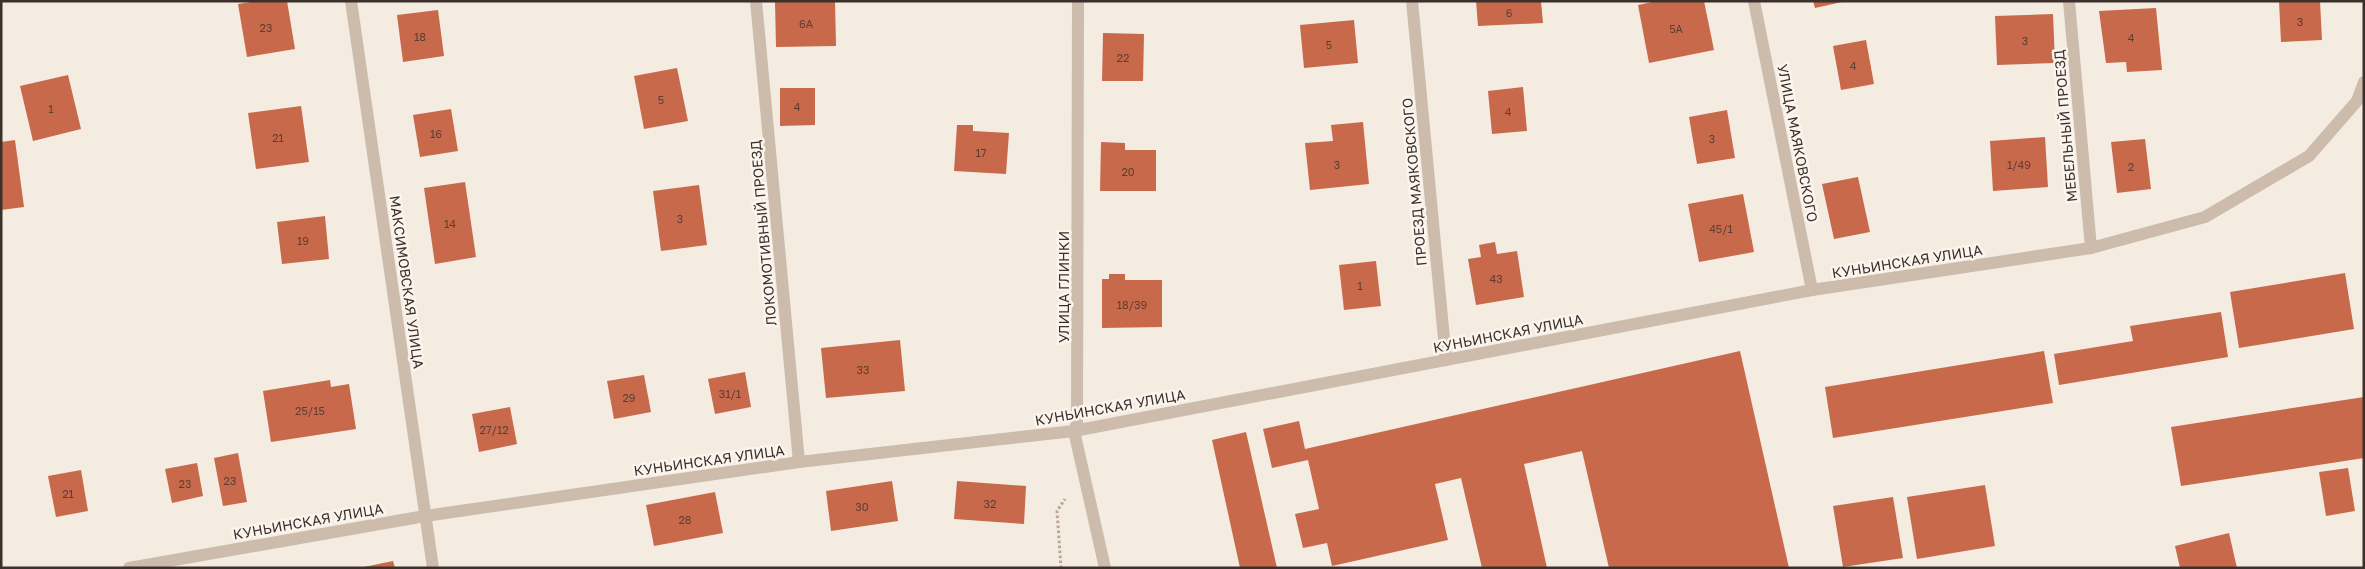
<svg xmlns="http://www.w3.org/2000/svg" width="2365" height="569" viewBox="0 0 2365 569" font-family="'Golos Text',sans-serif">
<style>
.building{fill:#c8694b}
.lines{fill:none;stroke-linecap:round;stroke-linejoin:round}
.path{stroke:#b9a596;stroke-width:3;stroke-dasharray:2.5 2.5;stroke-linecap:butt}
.minor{stroke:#cdbbac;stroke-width:12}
.labels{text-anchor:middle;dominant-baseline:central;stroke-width:5;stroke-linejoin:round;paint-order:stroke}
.number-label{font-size:11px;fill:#5e3e33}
.street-label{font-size:14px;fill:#3b302b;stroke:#fbf5ee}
</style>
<rect width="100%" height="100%" fill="#f4ebe1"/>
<!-- building -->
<g class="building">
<path d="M257 1H287L295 49 247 57 238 4Z"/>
<path d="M775 1H835L836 46 776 47Z"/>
<path d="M1476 1H1541L1543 23 1478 26Z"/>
<path d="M1657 1H1704L1714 50 1649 63 1638 5Z"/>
<path d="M1813 1H1842V2L1815 8Z"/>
<path d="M2279 1H2320L2322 40 2281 42Z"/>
<path d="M2156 8 2162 70 2127 72 2126 62 2106 63 2099 11Z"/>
<path d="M438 10 444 56 403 62 397 15Z"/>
<path d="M2053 14 2055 63 1997 65 1995 16Z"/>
<path d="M1354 20 1358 63 1304 68 1300 25Z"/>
<path d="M1103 33 1144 34 1143 81H1102Z"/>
<path d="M1866 40 1874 84 1841 90 1833 46Z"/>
<path d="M677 68 688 121 644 129 634 76Z"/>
<path d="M68 75 81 129 33 141 20 86Z"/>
<path d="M1523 87 1527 131 1492 134 1488 91Z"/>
<path d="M780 88H815V125L780 126Z"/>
<path d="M301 106 309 162 256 169 248 113Z"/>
<path d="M451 109 458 151 420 157 413 115Z"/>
<path d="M1727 110 1735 158 1697 164 1689 117Z"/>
<path d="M1363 122 1369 184 1310 190 1305 143 1333 141 1331 125Z"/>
<path d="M957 125H973V131L1009 133 1006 174 954 171Z"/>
<path d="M2045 137 2048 187 1993 191 1990 141Z"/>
<path d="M2145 139 2151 189 2117 193 2111 142Z"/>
<path d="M15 140 24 207 1 210V142Z"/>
<path d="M1101 142 1125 143V150H1156V191H1100Z"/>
<path d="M1858 177 1870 232 1834 239 1822 184Z"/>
<path d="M465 182 476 257 435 264 424 188Z"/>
<path d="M699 185 707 245 661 251 653 191Z"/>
<path d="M1743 194 1754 252 1699 262 1688 204Z"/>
<path d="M325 216 329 259 282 264 277 222Z"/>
<path d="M1495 242 1497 254 1517 251 1524 297 1476 305 1468 259 1481 257 1479 245Z"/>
<path d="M1376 261 1381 306 1344 310 1339 265Z"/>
<path d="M2345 273 2354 329 2239 348 2230 292Z"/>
<path d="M1109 274H1125V280H1162V327L1102 328V279H1109Z"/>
<path d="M2221 312 2228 357 2059 385 2054 354 2133 341 2130 326Z"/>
<path d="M900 340 905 391 826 398 821 348Z"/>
<path d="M1740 351 1789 568H1609L1582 451 1524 464 1547 568H1482L1461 478 1435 484 1448 540 1332 566 1327 543 1303 548 1295 514 1319 509 1308 460 1272 468 1263 429 1299 421 1305 449Z"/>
<path d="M2044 351 2053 403 1833 438 1825 387Z"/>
<path d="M745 372 751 407 715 414 708 379Z"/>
<path d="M644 375 651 412 614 419 607 381Z"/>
<path d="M330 380 331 387 349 384 356 429 271 442 263 391Z"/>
<path d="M2364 397V458L2181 486 2171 427Z"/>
<path d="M510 407 517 444 479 452 472 414Z"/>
<path d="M1246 432 1277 568H1240L1212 440Z"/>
<path d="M238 453 247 502 223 506 214 458Z"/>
<path d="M197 463 203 496 172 503 165 469Z"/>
<path d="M2348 468 2355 511 2326 516 2319 472Z"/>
<path d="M81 470 88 511 56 517 48 476Z"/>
<path d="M892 481 898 521 831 531 826 491Z"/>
<path d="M957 481 1026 486 1024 524 954 519Z"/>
<path d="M1985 485 1995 546 1917 559 1907 497Z"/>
<path d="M715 492 723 533 654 546 646 505Z"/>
<path d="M1893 497 1903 558 1843 567 1833 506Z"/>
<path d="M2229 533 2237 568H2180L2175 546Z"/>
<path d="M393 561 395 568H364V567Z"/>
</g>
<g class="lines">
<!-- path -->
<path class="path" d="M1061 568 1057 511 1065 499"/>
<!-- minor -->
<g class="minor">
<path d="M351 1 433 568"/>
<path d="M756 1 799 462"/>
<path d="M1078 1 1077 423 1074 431 1105 568"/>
<path d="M1412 1 1446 360"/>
<path d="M1754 1 1812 290"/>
<path d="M2069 1 2091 248"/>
<path d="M129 568 425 516 799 462 1074 431 1812 290 2091 248 2205 217 2309 156 2357 101 2364 82"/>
</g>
</g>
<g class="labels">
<!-- number labels -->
<g class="number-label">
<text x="1509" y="12">6</text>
<text x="2300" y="21">3</text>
<text x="806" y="23">6А</text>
<text x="266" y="27">23</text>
<text x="1676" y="28">5А</text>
<text x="420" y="36">18</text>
<text x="2131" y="37">4</text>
<text x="2025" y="40">3</text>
<text x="1329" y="44">5</text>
<text x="1123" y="57">22</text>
<text x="1853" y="65">4</text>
<text x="661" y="99">5</text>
<text x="797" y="106">4</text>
<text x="51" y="108">1</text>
<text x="1508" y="111">4</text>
<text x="436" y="133">16</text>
<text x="278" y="137">21</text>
<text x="1712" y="138">3</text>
<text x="981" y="152">17</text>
<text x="1337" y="164">3</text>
<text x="2019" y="164">1/49</text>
<text x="2131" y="166">2</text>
<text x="1128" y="171">20</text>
<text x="680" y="218">3</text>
<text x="450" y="223">14</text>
<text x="1721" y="228">45/1</text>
<text x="303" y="240">19</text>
<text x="1496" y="278">43</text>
<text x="1360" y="285">1</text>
<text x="1132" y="304">18/39</text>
<text x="863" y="369">33</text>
<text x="730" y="393">31/1</text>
<text x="629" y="397">29</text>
<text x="310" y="410">25/15</text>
<text x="494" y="429">27/12</text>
<text x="230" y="480">23</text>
<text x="185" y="483">23</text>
<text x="68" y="493">21</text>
<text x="990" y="503">32</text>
<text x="862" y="506">30</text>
<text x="685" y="519">28</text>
</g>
<!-- street labels -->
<g class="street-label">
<text transform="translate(2065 126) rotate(-95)">МЕБЕЛЬНЫЙ ПРОЕЗД</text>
<text transform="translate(1798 143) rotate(79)">УЛИЦА МАЯКОВСКОГО</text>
<text transform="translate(1414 182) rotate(-95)">ПРОЕЗД МАЯКОВСКОГО</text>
<text transform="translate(763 233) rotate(-95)">ЛОКОМОТИВНЫЙ ПРОЕЗД</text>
<text transform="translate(1907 261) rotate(-9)">КУНЬИНСКАЯ УЛИЦА</text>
<text transform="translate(407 282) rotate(82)">МАКСИМОВСКАЯ УЛИЦА</text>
<text transform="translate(1063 287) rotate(-90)">УЛИЦА ГЛИНКИ</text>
<text transform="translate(1508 333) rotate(-11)">КУНЬИНСКАЯ УЛИЦА</text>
<text transform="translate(1110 407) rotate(-10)">КУНЬИНСКАЯ УЛИЦА</text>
<text transform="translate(709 460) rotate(-8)">КУНЬИНСКАЯ УЛИЦА</text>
<text transform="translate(308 521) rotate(-10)">КУНЬИНСКАЯ УЛИЦА</text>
</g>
</g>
<!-- border -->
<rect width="2365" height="569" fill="none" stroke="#3b302b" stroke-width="5"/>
</svg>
